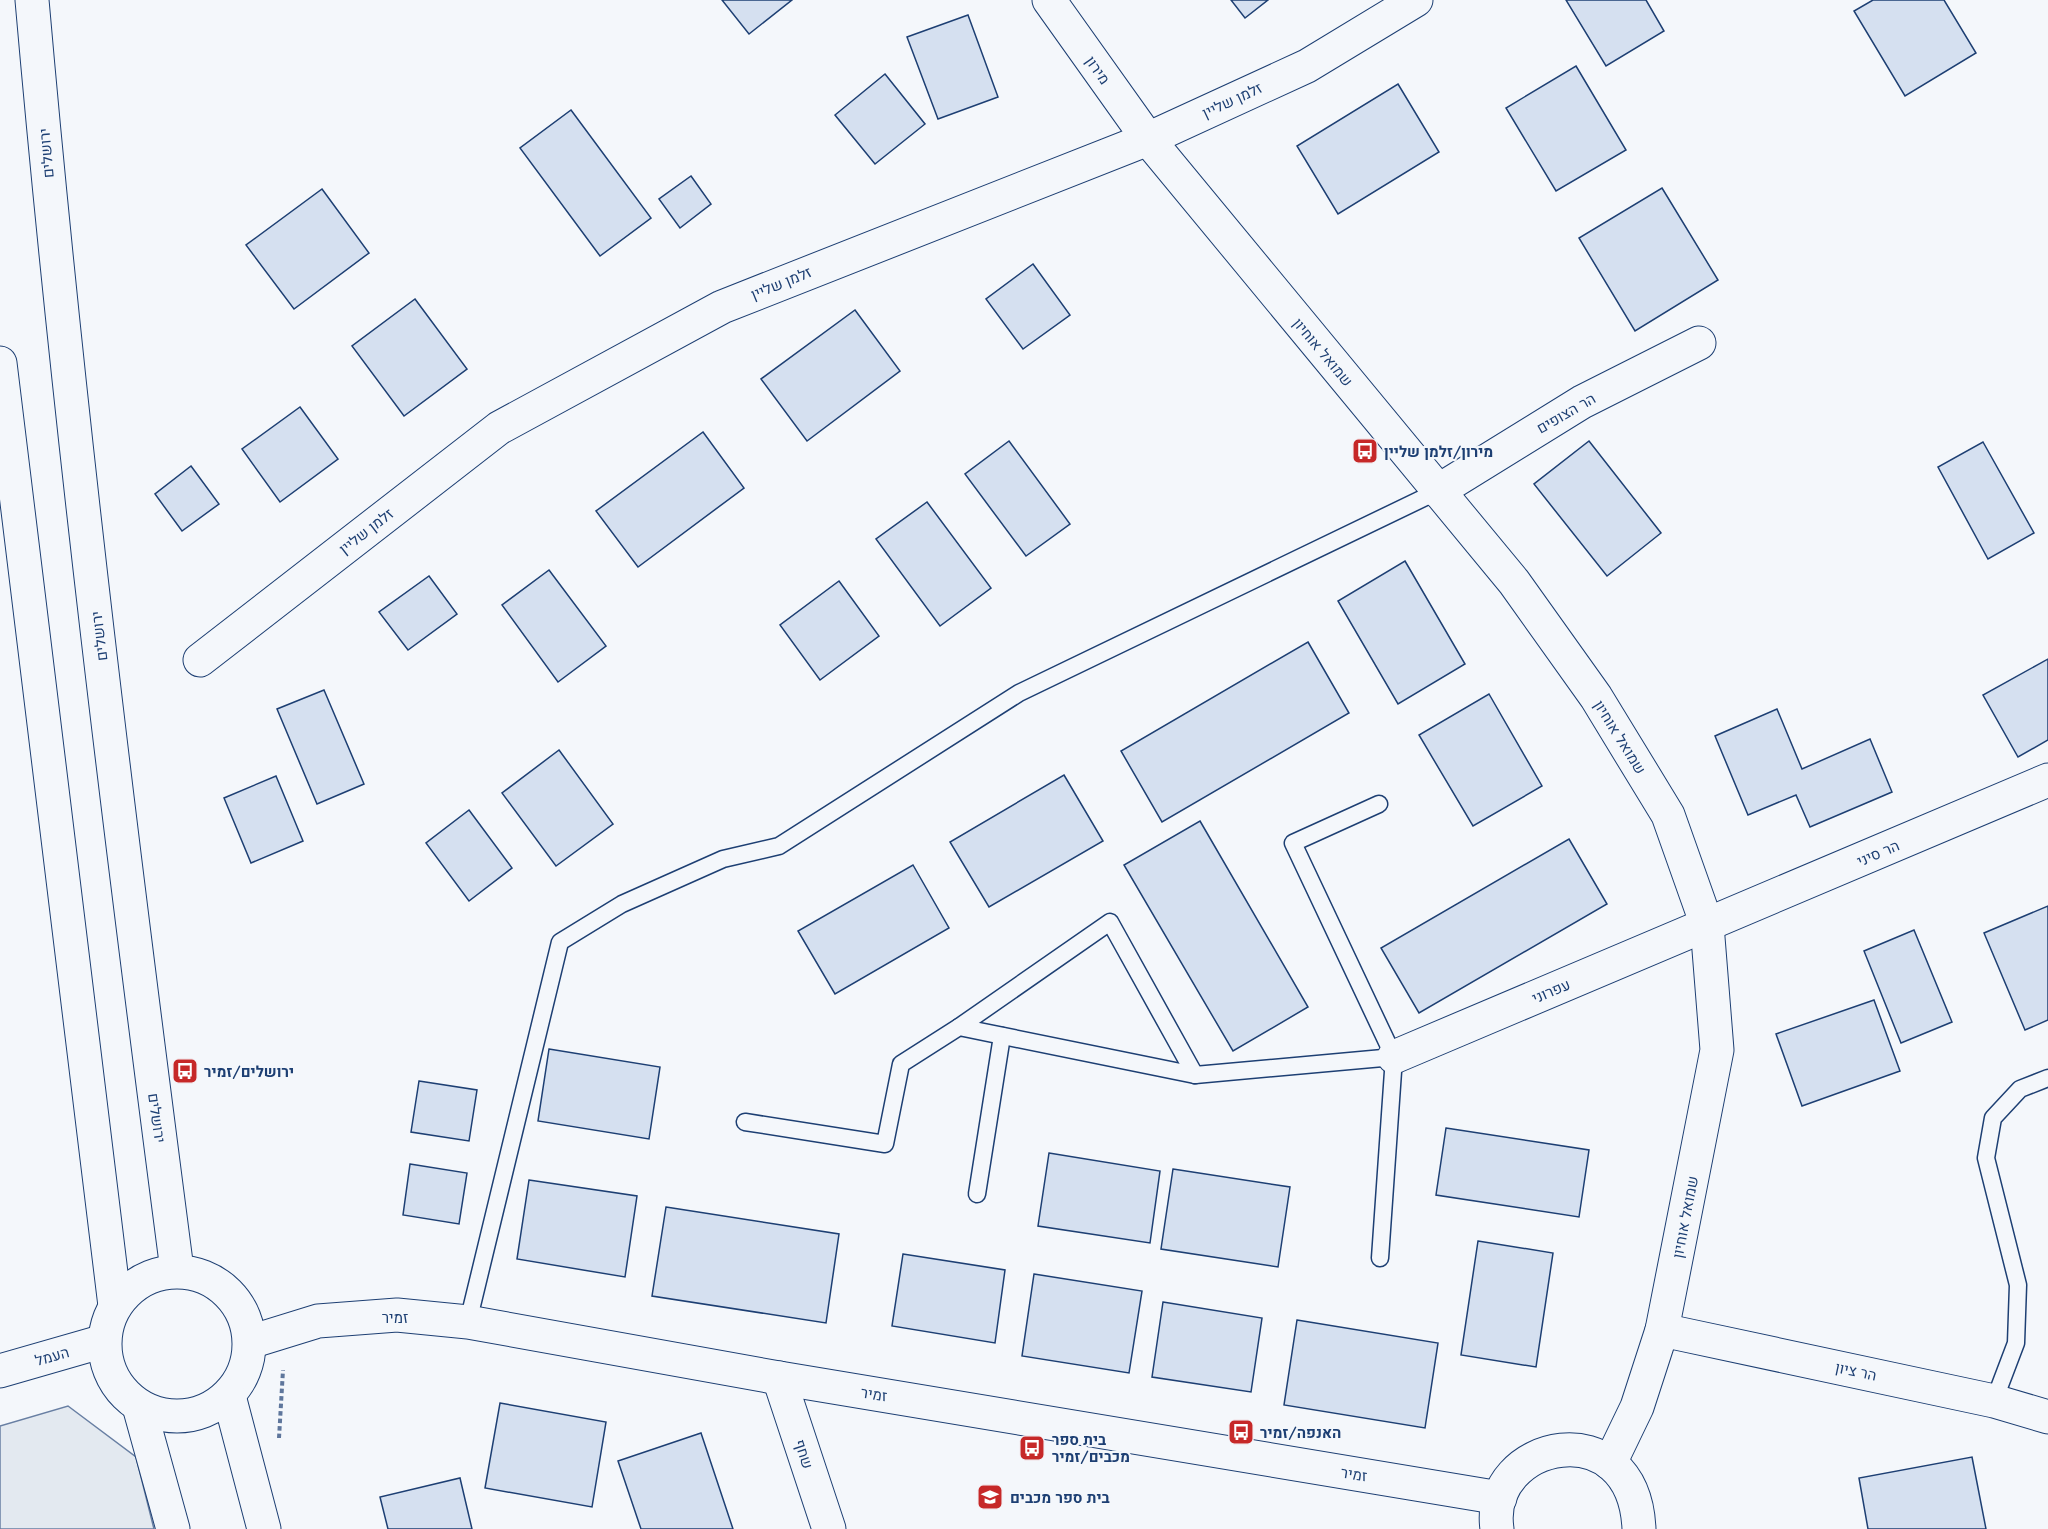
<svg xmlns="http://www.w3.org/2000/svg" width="2048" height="1529" viewBox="0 0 2048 1529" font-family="Quicksand,Heebo,sans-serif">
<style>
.green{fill:#e3e9f0;stroke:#687fa3;stroke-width:1.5}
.building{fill:#d5e0f0;stroke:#1d3f73;stroke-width:1.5}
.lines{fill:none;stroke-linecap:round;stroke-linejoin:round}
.lane-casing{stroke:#1d3f73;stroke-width:19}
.street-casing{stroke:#1d3f73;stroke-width:35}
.secondary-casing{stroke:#1d3f73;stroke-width:35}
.path{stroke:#5e769c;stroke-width:4;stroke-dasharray:4.5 3;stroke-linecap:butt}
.lane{stroke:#f4f7fb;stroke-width:16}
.street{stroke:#f4f7fb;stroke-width:33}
.secondary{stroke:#f4f7fb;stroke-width:33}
.labels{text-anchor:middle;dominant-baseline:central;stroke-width:4.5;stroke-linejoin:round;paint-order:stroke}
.street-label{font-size:15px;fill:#1d3f73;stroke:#f4f7fb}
.poi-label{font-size:15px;font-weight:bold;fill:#1d3f73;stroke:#f4f7fb;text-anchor:start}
</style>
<rect width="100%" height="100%" fill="#f4f7fb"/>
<!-- green -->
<path class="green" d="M68 1406 136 1457 154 1529H0V1426Z"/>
<!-- building -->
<g class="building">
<path d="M722 0H792L749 34Z"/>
<path d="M1231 0H1268L1245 18Z"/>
<path d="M1566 0H1646L1664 31 1606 66Z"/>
<path d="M1873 0H1944L1976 53 1905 96 1854 11Z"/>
<path d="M968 15 998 97 938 119 907 37Z"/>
<path d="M1576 66 1626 150 1556 191 1506 108Z"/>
<path d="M885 74 925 124 875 164 835 115Z"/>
<path d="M1398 84 1439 152 1338 214 1297 146Z"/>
<path d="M571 110 651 218 600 256 520 148Z"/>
<path d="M691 176 711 204 680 228 659 199Z"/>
<path d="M1662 188 1718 280 1635 331 1579 238Z"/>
<path d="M322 189 369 253 294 309 246 245Z"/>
<path d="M1033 264 1070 315 1023 349 986 299Z"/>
<path d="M415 299 467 369 404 416 352 346Z"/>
<path d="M855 310 900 371 807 441 761 379Z"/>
<path d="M300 407 338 459 280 502 242 449Z"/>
<path d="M703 432 744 488 638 567 596 511Z"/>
<path d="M1009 441 1070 524 1026 556 965 474Z"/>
<path d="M1589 441 1661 533 1607 576 1534 484Z"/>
<path d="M1983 442 2034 533 1988 559 1938 467Z"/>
<path d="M191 466 219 504 182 531 155 494Z"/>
<path d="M927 502 991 588 940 626 876 539Z"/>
<path d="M1405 561 1465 664 1398 704 1338 601Z"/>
<path d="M549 570 606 646 558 682 502 605Z"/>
<path d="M429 576 457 614 408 650 379 612Z"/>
<path d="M839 581 879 636 820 680 780 625Z"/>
<path d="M1308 642 1349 713 1162 822 1121 751Z"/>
<path d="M2048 659V740L2018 757 1983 695Z"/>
<path d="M324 690 364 784 317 804 277 709Z"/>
<path d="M1489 694 1542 786 1473 826 1419 735Z"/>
<path d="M1777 709 1802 769 1870 739 1892 792 1810 827 1796 795 1748 815 1715 736Z"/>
<path d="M559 750 613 824 556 866 502 793Z"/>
<path d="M1064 775 1103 841 989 907 950 842Z"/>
<path d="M276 776 303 841 251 863 224 798Z"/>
<path d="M469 810 512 868 469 901 426 843Z"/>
<path d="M1200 821 1308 1007 1233 1051 1124 865Z"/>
<path d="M1569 839 1607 904 1419 1013 1381 948Z"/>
<path d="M913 865 949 928 835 994 798 931Z"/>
<path d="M2048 906V1020L2025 1030 1984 933Z"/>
<path d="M1914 930 1952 1022 1901 1043 1864 951Z"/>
<path d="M1874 1000 1900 1071 1802 1106 1776 1034Z"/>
<path d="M549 1049 660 1067 649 1139 538 1121Z"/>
<path d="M419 1081 477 1090 469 1141 411 1132Z"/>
<path d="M1446 1128 1589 1150 1579 1217 1436 1195Z"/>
<path d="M1049 1153 1160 1171 1150 1243 1038 1226Z"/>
<path d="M410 1164 467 1173 459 1224 403 1215Z"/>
<path d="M1173 1169 1290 1187 1278 1267 1161 1249Z"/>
<path d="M529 1180 637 1196 625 1277 517 1259Z"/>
<path d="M666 1207 839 1234 826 1323 652 1296Z"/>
<path d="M1478 1241 1553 1253 1536 1367 1461 1355Z"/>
<path d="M903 1254 1005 1270 995 1343 892 1326Z"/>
<path d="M1034 1274 1142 1291 1129 1373 1022 1356Z"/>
<path d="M1163 1302 1262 1318 1251 1392 1152 1377Z"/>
<path d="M1297 1320 1438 1343 1425 1428 1284 1405Z"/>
<path d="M500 1403 606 1422 592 1507 485 1488Z"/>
<path d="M701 1433 733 1529H641L618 1461Z"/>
<path d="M1972 1457 1986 1529H1868L1859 1478Z"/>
<path d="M460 1478 472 1529H388L380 1497Z"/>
</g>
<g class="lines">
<!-- lane casing -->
<g class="lane-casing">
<g id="lane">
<path d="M1379 804 1293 843 1394 1057 1380 1258"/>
<path d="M959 1027 1110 922 1195 1075"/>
<path d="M745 1122 885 1144 901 1064 959 1027 1195 1075 1394 1057"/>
<path d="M977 1194 1002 1036"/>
<path d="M468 1322 560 942 622 904 723 859 779 846 1019 693 1438 491"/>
<path d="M1994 1401 2016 1343 2018 1285 1986 1158 1993 1118 2020 1089 2048 1078"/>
</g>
</g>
<!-- street casing -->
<g class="street-casing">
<g id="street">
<path d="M1438 491 1582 402 1699 343"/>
<path d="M200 660 499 428 722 307 1148 139"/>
<path d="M1394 1057 2048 780"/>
<path d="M1662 1330 1994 1401 2048 1417"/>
<path d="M779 1378 829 1529"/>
</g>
</g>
<!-- secondary casing -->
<g class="secondary-casing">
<g id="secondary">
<path d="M32 0C69 424 122 848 177 1270"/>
<path d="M1049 0 1148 139 1514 582 1596 697 1668 815 1707 925 1717 1050 1662 1330 1637 1407 1610 1463"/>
<path d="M1148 139 1307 66 1416 0"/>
<path d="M0 363 115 1306"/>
<circle cx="177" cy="1344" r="72"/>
<path d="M250 1342 318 1321 397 1315 468 1322 779 1378 1500 1498"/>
<path d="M0 1371 104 1341"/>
<path d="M229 1396 264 1529"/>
<path d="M139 1406 173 1529"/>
<path d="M1497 1529C1484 1440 1634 1408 1639 1529"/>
</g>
</g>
<!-- path -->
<path class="path" d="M279 1438 283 1370"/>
<!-- lane -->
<use href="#lane" class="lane"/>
<!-- street -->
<use href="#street" class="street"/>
<!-- secondary -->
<use href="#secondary" class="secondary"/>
</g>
<!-- icons -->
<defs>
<g id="bus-square" transform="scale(1.35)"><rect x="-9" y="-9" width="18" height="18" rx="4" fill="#c62828" stroke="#f4f7fb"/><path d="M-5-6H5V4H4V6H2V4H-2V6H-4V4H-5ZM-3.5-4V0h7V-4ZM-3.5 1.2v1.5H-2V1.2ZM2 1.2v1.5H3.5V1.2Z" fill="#fff"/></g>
<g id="school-square" transform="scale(1.35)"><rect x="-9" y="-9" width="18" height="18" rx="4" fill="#c62828" stroke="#f4f7fb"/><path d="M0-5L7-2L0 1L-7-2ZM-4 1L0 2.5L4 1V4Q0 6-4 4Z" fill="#fff"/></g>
</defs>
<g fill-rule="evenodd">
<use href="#bus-square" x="1365" y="451"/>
<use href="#bus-square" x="185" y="1071"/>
<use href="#bus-square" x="1241" y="1432"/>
<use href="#bus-square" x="1032" y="1448"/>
<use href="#school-square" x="990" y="1497"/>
</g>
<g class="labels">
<!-- street labels -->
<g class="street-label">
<text transform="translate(1098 70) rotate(55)">מירון</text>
<text transform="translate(1232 100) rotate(-25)">זלמן שליין</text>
<text transform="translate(46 153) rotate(-95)">ירושלים</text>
<text transform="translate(781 283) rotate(-22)">זלמן שליין</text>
<text transform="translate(1323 352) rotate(50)">שמואל אוחיון</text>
<text transform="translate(1566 413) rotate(-30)">הר הצופים</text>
<text transform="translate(366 531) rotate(-38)">זלמן שליין</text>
<text transform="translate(99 636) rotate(-97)">ירושלים</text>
<text transform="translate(1620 737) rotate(58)">שמואל אוחיון</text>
<text transform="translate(1878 853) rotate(-23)">הר סיני</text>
<text transform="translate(1551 991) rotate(-23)">עפרוני</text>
<text transform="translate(157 1118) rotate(82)">ירושלים</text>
<text transform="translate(1685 1217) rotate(-79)">שמואל אוחיון</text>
<text x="395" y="1317">זמיר</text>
<text transform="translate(52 1356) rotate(-16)">העמל</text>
<text transform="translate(1856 1371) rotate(12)">הר ציון</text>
<text transform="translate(874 1394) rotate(9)">זמיר</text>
<text transform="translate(804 1454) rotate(72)">שחף</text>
<text transform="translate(1354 1474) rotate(9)">זמיר</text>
</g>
<!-- poi labels -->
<g class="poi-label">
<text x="1384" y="451">מירון/זלמן שליין</text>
<text x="204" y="1071">ירושלים/זמיר</text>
<text x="1260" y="1432">האנפה/זמיר</text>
<text x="1052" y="1439">בית ספר<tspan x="1052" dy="17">מכבים/זמיר</tspan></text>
<text x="1010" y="1497">בית ספר מכבים</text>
</g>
</g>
</svg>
